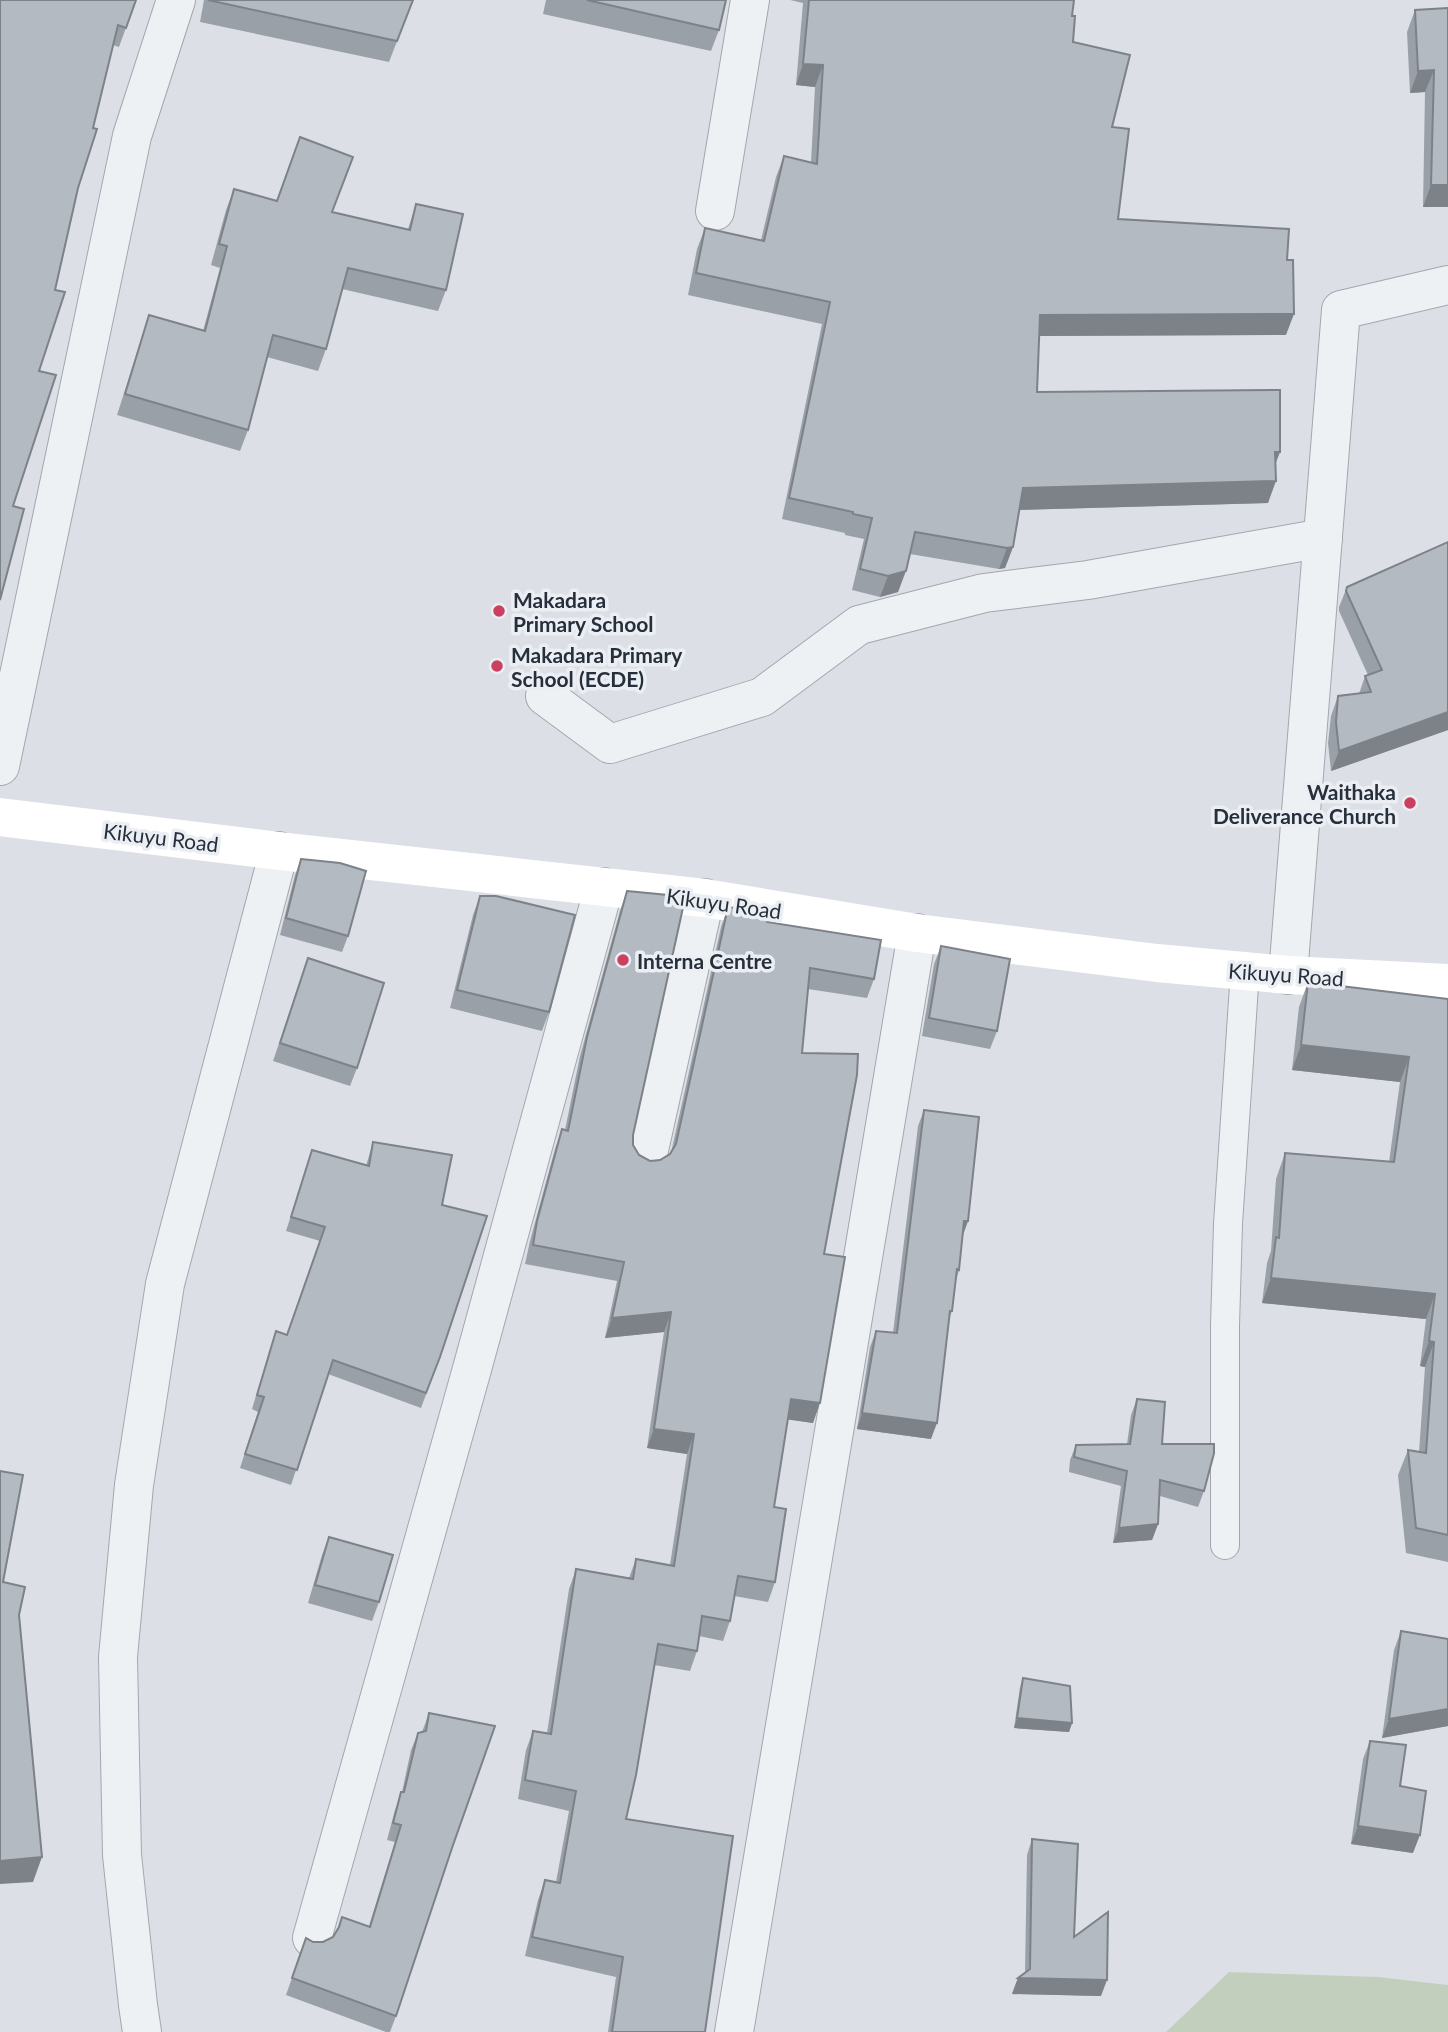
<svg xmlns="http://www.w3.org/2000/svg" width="1448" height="2032" viewBox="0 0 1448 2032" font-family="Lato,sans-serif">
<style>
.green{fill:#c3cfbd}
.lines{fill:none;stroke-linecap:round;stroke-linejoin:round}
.lane-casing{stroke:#a2a7af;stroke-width:30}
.street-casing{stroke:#a2a7af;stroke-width:40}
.lane{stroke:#eef1f4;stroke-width:28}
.street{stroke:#eef1f4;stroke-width:38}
.secondary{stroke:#fff;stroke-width:38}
.wall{fill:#9aa0a7}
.shaded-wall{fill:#7d8288}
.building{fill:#b3bac2;stroke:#7d8288;stroke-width:2}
.poi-dot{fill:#cb4060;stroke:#ebeff4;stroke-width:2.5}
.labels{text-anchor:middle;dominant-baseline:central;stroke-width:7;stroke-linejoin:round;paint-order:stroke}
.poi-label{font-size:21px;font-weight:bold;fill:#262f3b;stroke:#ebeff4;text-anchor:start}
.street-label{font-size:21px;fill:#262f3b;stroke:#ebeff4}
</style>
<rect width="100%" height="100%" fill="#dce0e6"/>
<!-- green -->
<path class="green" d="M1229 1972 1378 1977 1448 1985V2032H1166Z"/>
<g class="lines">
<!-- lane casing -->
<g class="lane-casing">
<path id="lane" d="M1225 1545V1326L1228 1224 1245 971"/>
</g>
<!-- street casing -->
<g class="street-casing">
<g id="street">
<path d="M715 211 750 0"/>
<path d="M545 696 610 744 762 697 859 625 984 593 1088 580 1323 538"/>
<path d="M0 766 132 136 176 0"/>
<path d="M1288 975 1341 310 1448 285"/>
<path d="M647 1159 705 898"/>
<path d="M312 1938 472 1369 604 887"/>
<path d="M142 2032 138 2005 122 1855 118 1657 134 1485 165 1284 279 851"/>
<path d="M734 2032 917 933"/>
</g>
</g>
<!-- lane -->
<use href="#lane" class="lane"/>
<!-- street -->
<use href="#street" class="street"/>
<!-- secondary -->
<path class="secondary" d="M0 817 279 851 705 898 917 933 1157 963 1288 975 1448 983"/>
</g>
<!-- wall -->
<g class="wall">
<path d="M0 0H136L119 47 113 45 78 188 55 290 13 506 24 509 0 601Z"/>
<path d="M204 0H413L389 62 200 22Z"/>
<path d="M546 0H726L719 30 711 51 543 14Z"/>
<path d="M790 0H1074L1072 16 1073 42 1112 127 1118 219 1287 260 1286 335 1039 336 1037 392 1276 464 1268 503 1019 510 1013 547 1005 568 999 569 910 554 898 592 880 597 852 590 864 539 845 535V533L782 519 822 324 688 295 697 249 705 228 761 240 776 177 784 156 811 162 815 87 796 85 803 3Z"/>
<path d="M1448 8V207H1423L1425 92 1410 93 1407 32 1415 10Z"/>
<path d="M234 189 277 201 332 212 408 229 416 204 446 290 438 311 342 289 326 349 318 371 267 357 248 430 240 451 117 415 149 315 203 331 220 268 211 265 226 210Z"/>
<path d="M1448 542V730L1331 771 1328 743 1331 716 1338 696 1359 694 1365 676 1368 675 1339 611V607L1347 587Z"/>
<path d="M301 859 348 936 342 952 280 935 295 875Z"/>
<path d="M627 891 633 1145 639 1155 650 1161 660 1160 670 1154 671 1153 721 927 728 907 767 922 874 979 867 998 808 989 802 1053 824 1254 813 1423 788 1419 774 1507 775 1582 768 1602 734 1596 730 1621 723 1641 699 1636 697 1651 690 1671 654 1665 626 1819 705 2032H608L616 1977 525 1956 538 1900 545 1880 556 1882 569 1811 518 1799 526 1750 533 1731 547 1733 569 1589 576 1569 629 1578 636 1559 670 1565 687 1454 647 1448 664 1332 605 1338 617 1281 525 1264 530 1241 555 1149 562 1129 565 1130 580 1056 620 911Z"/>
<path d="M480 896 549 1012 542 1031 450 1008 473 915Z"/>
<path d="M941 946 997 1031 990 1049 922 1036 934 964Z"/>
<path d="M308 958 357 1068 350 1086 273 1061Z"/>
<path d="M1308 982 1448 999V1562L1406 1553 1398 1475 1408 1450 1419 1452 1425 1367 1420 1366 1426 1319 1262 1303 1267 1263 1271 1251 1276 1179 1285 1153 1389 1162 1400 1082 1292 1070 1299 1007Z"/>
<path d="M924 1110 968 1221 963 1235 959 1270 956 1280 952 1311 949 1319 931 1439 857 1429 870 1347 876 1331 893 1333 918 1126Z"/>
<path d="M373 1142 442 1205 440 1357 421 1408 328 1374 291 1485 240 1468 258 1412 252 1409 271 1346 276 1331 287 1335 320 1241 286 1231 312 1150 366 1166Z"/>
<path d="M1137 1399 1162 1444 1204 1491 1198 1507 1160 1496 1158 1524 1152 1540 1113 1543 1121 1486 1069 1472 1070 1460 1076 1445 1127 1444 1131 1415Z"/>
<path d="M329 1537 379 1602 372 1621 308 1603 322 1555Z"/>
<path d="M1401 1631 1448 1639V1726L1382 1738 1394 1650Z"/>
<path d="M1023 1678 1072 1723 1069 1732 1014 1728 1020 1687Z"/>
<path d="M429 1713 452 1848 396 2016 390 2032H386L286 1995 306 1938 313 1942H323L333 1937 337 1930 342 1917 369 1926 395 1842 387 1840 395 1810 402 1792 411 1750 418 1733 422 1732Z"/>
<path d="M1370 1741 1400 1786 1413 1853 1351 1844 1363 1759Z"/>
<path d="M1032 1839 1074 1937 1101 1996 1012 1994 1018 1978 1025 1973 1027 1855Z"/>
</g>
<!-- shaded-wall -->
<g class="shaded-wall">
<path d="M803 64 823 65 815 87 796 85Z"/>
<path d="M1434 70 1425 92 1410 93 1418 71Z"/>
<path d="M1431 185H1448V207H1423Z"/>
<path d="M1294 314 1286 335 1032 336 1040 315Z"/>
<path d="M1275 452H1280L1272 473Z"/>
<path d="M1276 481 1268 503 1015 510 1023 488Z"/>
<path d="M1013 547 1005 568 999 569 1007 548Z"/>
<path d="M906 571 898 592 880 597 888 576Z"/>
<path d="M1448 712V730L1331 771 1339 751Z"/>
<path d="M1301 1045 1409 1057 1400 1082 1292 1070Z"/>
<path d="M964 1221H968L962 1237Z"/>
<path d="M1271 1278 1435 1294 1426 1319 1262 1303Z"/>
<path d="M671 1312 664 1332 605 1338 612 1318Z"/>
<path d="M1429 1341 1434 1342 1425 1367 1420 1366Z"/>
<path d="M791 1399 820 1403 813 1423 784 1419Z"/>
<path d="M862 1413 937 1423 931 1439 857 1429Z"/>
<path d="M654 1429 694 1434 687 1454 647 1448Z"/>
<path d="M1158 1524 1152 1540 1113 1543 1119 1528Z"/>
<path d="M1448 1709V1726L1382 1738 1389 1719Z"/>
<path d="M1017 1718 1072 1723 1069 1732 1014 1728Z"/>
<path d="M1358 1826 1420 1835 1413 1853 1351 1844Z"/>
<path d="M42 1857 33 1882 0 1884V1861Z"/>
<path d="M1018 1978 1107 1980 1101 1996 1012 1994Z"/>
</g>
<!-- building -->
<g class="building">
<path d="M0 0H136L126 28 118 25 93 128 97 129 78 188 55 290 65 292 39 371 56 375 13 506 24 509 0 600Z"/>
<path d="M208 0H413L397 41Z"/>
<path d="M587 0H726L719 30Z"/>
<path d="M809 0H1074L1072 16H1075L1073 42 1130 55 1112 127 1129 129 1118 219 1289 229 1287 260H1293L1294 314 1040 315 1037 392 1280 390V452H1275L1276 481 1023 488 1013 547 1007 548 915 532 906 571 888 576 860 569 872 518 853 514V512L789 498 830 302 696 273 705 228 764 241 784 156 817 164 823 65 803 64Z"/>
<path d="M1448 8V185H1431L1434 70 1418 71 1415 10Z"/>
<path d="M300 137 353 157 332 212 410 230 416 204 463 214 446 290 348 268 326 349 273 335 248 430 125 394 149 315 205 331 227 246 219 244 234 189 277 201Z"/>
<path d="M1448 542V712L1339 751 1336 722 1338 696 1371 692 1365 676 1382 670 1346 591 1347 587Z"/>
<path d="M301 859 340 863 366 871 348 936 286 918Z"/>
<path d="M627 891 678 896V902L684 903 633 1135V1145L639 1155 650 1161 660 1160 670 1154 676 1144 728 907 768 912 767 922 881 940 874 979 810 968 802 1053 858 1054 857 1075 824 1254 845 1257 820 1403 791 1399 774 1507 786 1509 775 1582 738 1576 730 1621 702 1616 697 1651 658 1644 636 1775 626 1819 733 1836 705 2032H612L623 1957 532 1937 545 1880 560 1883 576 1791 525 1780 533 1731 551 1734 576 1569 633 1579 636 1559 674 1566 694 1434 654 1429 671 1312 612 1318 624 1262 533 1245 537 1221 562 1129 568 1131 587 1037Z"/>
<path d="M480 896H496L575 915 549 1012 457 990Z"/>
<path d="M941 946 1010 959 997 1031 929 1018Z"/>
<path d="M308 958 384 983 357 1068 280 1043Z"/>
<path d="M1308 982 1448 999V1535L1416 1528 1408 1450 1426 1453 1434 1342 1429 1341 1435 1294 1271 1278 1276 1237 1279 1238 1285 1153 1394 1162 1409 1057 1301 1045Z"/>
<path d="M924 1110 979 1117 968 1221H964L959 1270 957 1269 952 1311H950L937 1423 862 1413 876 1331 897 1333Z"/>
<path d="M373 1142 452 1155 442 1205 487 1216 440 1357 426 1393 333 1360 297 1470 245 1454 264 1397 257 1395 276 1331 287 1335 325 1227 291 1217 312 1150 369 1166Z"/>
<path d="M1137 1399 1165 1402 1162 1444H1214V1453L1204 1491 1160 1480 1158 1524 1119 1528 1127 1471 1074 1457 1076 1445 1130 1444Z"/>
<path d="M0 1471 23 1475 3 1582 25 1587 19 1615 42 1857 0 1861Z"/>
<path d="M329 1537 393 1555 379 1602 315 1585Z"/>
<path d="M1401 1631 1448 1639V1709L1389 1719Z"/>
<path d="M1023 1678 1070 1686 1072 1723 1017 1718Z"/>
<path d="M429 1713 495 1726 452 1848 396 2016 292 1978 306 1938 313 1942H323L333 1937 339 1927 342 1917 370 1927 401 1825 393 1823 401 1792H404L418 1733 426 1731Z"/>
<path d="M1370 1741 1406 1745 1400 1786 1426 1791 1420 1835 1358 1826Z"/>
<path d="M1032 1839 1078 1844 1074 1937 1108 1912 1107 1980 1018 1978 1030 1969Z"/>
</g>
<!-- markers -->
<g class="poi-dot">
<circle cx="499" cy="611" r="7"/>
<circle cx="497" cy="666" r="7"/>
<circle cx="1410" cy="803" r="7"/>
<circle cx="623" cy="960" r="7"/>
</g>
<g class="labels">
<!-- poi labels -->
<g class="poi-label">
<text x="513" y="599">Makadara<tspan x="513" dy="24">Primary School</tspan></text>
<text x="511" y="654">Makadara Primary<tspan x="511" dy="24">School (ECDE)</tspan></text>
<text x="1396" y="791" text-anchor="end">Waithaka<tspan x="1396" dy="24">Deliverance Church</tspan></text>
<text x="637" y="960">Interna Centre</text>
</g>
<!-- street labels -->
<g class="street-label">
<text transform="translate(161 837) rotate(7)">Kikuyu Road</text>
<text transform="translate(724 903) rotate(8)">Kikuyu Road</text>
<text transform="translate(1286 974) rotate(4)">Kikuyu Road</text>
</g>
</g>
</svg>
